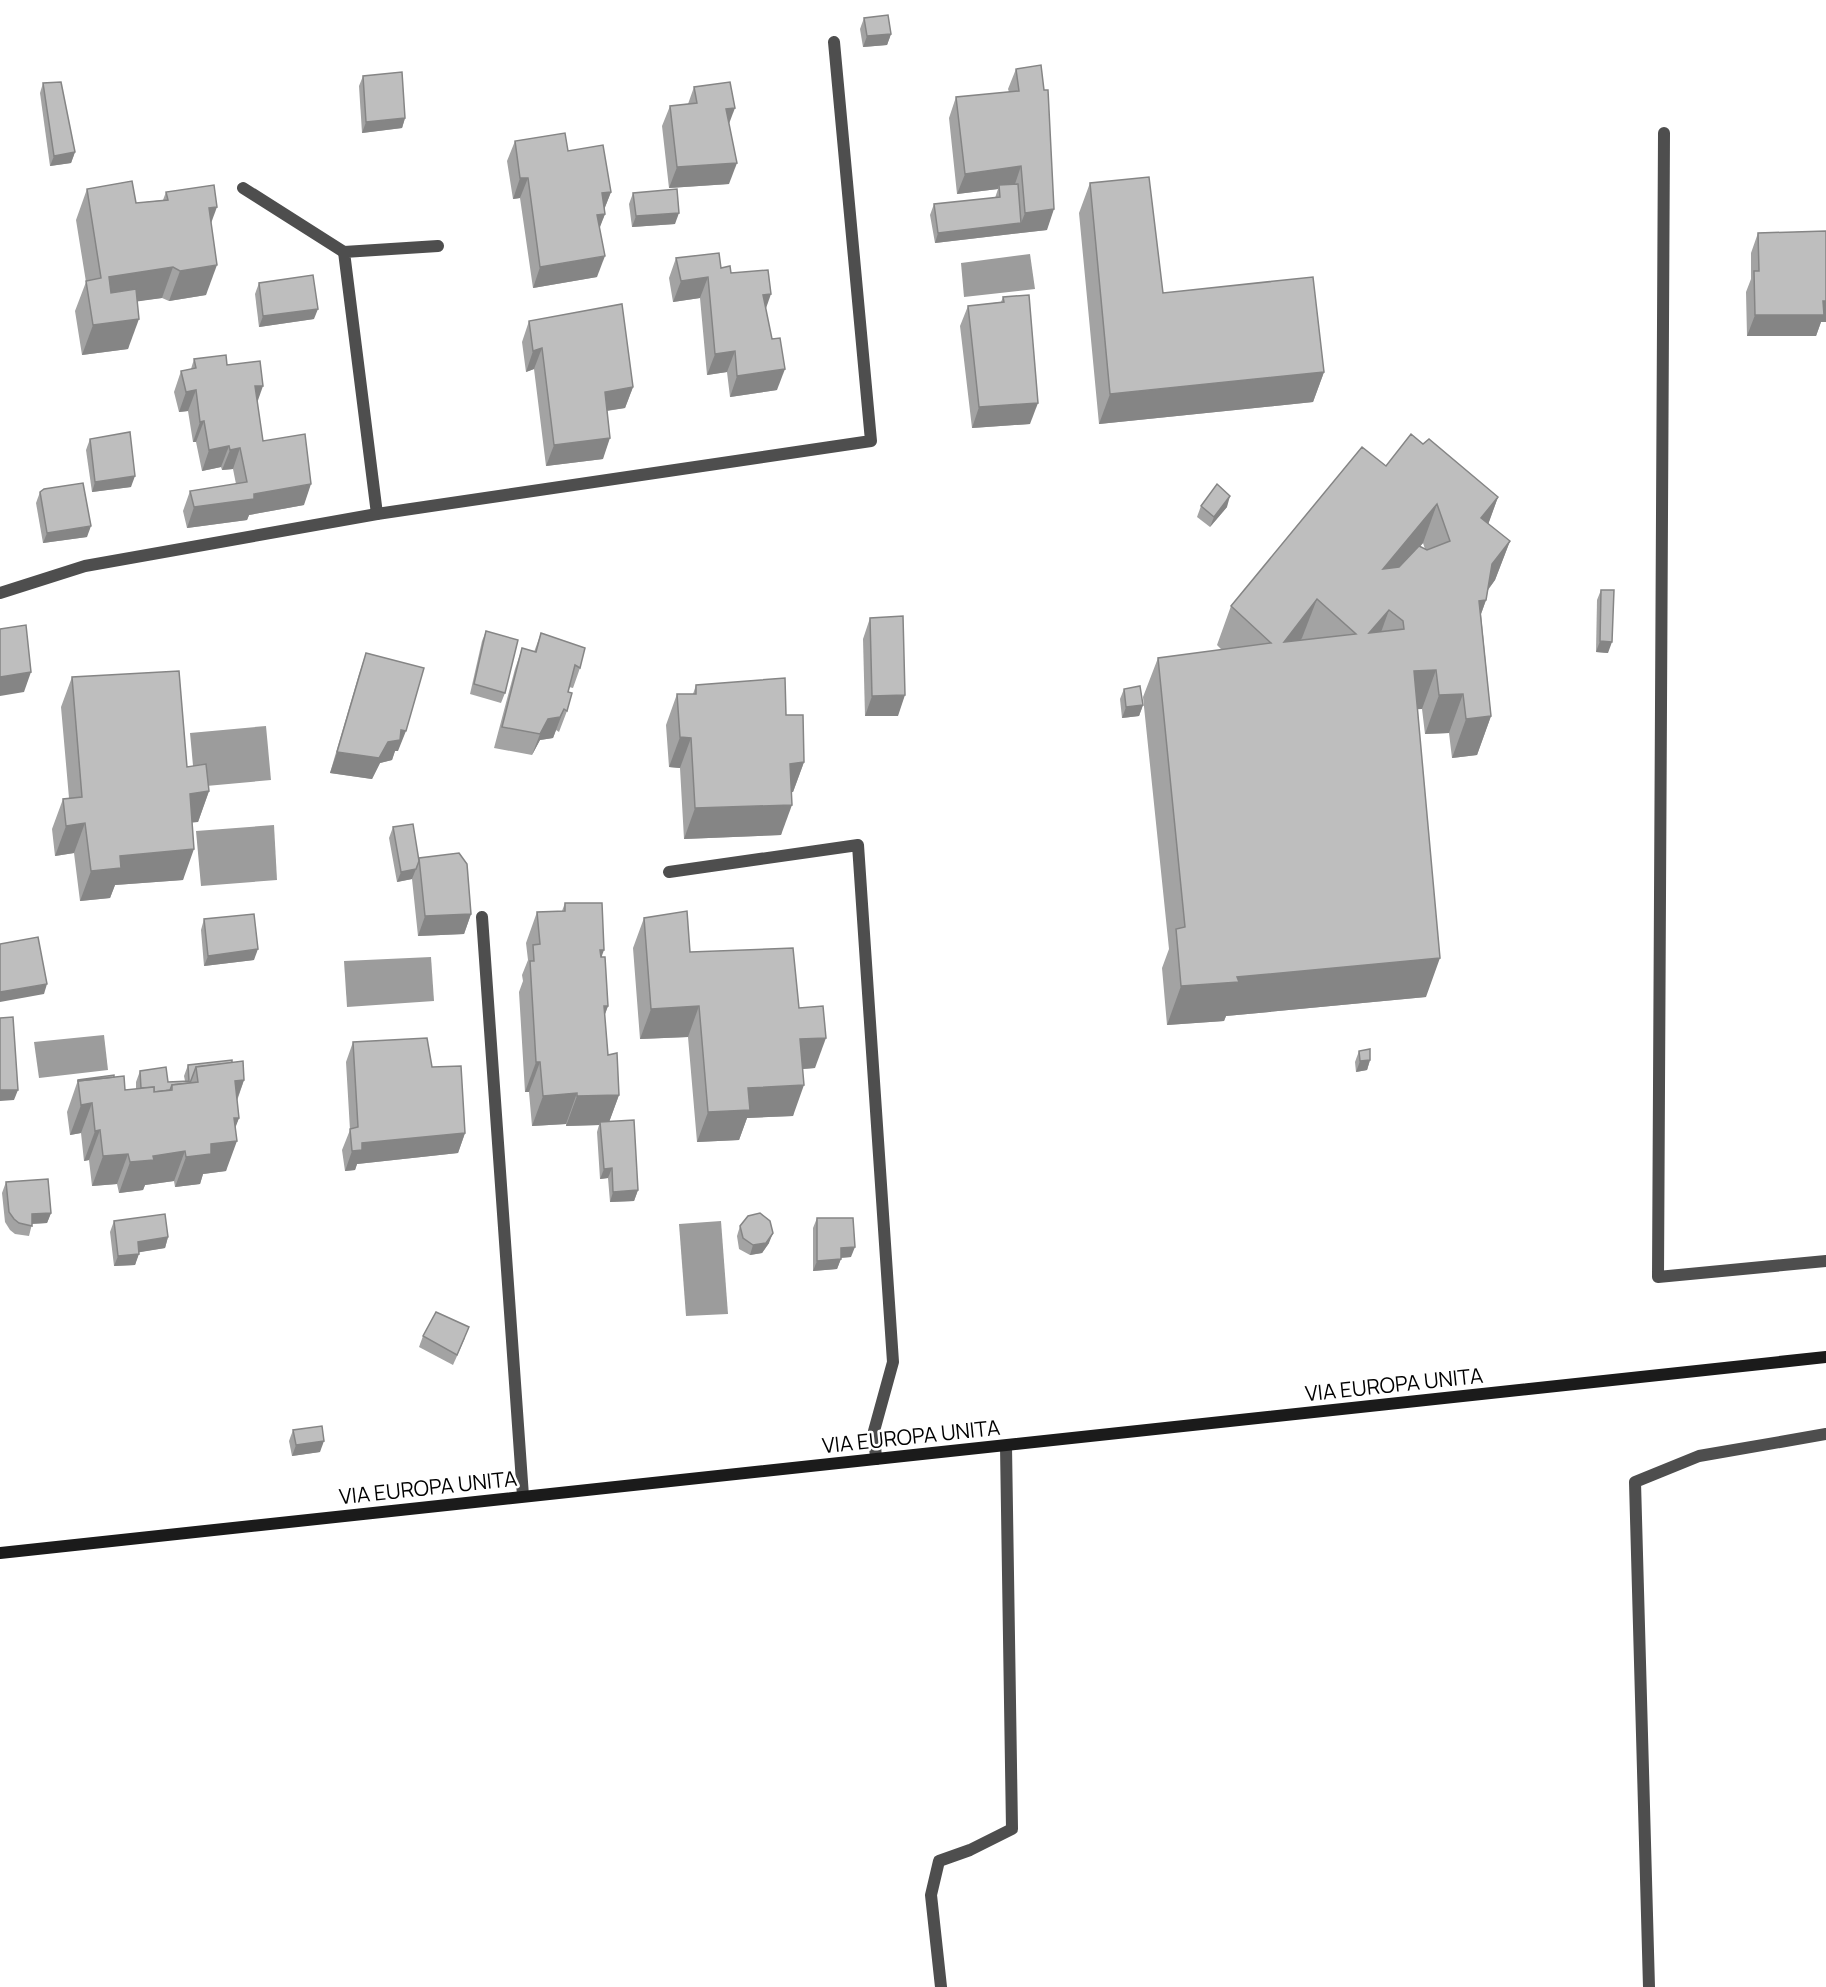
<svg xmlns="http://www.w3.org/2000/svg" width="1826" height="1987" viewBox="0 0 1826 1987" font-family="Manrope,sans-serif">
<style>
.water{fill:#9c9c9c}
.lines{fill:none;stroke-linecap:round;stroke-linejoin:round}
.lane{stroke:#4e4e4e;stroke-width:12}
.street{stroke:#4e4e4e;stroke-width:12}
.secondary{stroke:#1b1b1b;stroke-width:12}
.wall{fill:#a3a3a3;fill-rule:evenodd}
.shaded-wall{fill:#858585}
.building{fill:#bebebe;stroke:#858585;stroke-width:1.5;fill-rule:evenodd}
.labels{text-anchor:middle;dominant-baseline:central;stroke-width:5;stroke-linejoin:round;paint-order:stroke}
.street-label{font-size:21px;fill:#000;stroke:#fff}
</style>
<rect width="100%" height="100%" fill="#fff"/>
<!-- water -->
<g class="water">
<path d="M1030 254 1035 289 964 297 961 263Z"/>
<path d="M266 726 271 780 195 787 190 733Z"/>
<path d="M274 825 277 880 201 886 196 831Z"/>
<path d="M431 957 434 1001 347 1007 344 961Z"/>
<path d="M104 1035 108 1070 39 1078 34 1042Z"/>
<path d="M721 1221 728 1314 686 1316 679 1224Z"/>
</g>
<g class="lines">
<!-- lane -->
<path class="lane" d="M669 872 858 845 893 1362 874 1431 876 1459"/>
<!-- street -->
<g class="street">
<path d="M1664 133 1658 1277 1826 1261"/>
<path d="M243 188 344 252"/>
<path d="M377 514 344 252 438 246"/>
<path d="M0 593 85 566 377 514 871 441 834 42"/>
<path d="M482 917 523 1496"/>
<path d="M941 1987 931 1895 939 1861 970 1850 1012 1829 1006 1446"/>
<path d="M1649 1987 1635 1482 1699 1456 1826 1434"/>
</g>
<!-- secondary -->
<path class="secondary" d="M0 1553 1826 1357"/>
</g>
<!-- wall -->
<g class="wall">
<path d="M864 18 891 34 887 45 863 47 860 29Z"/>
<path d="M1016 69 1047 230 935 243 930 215 934 204 995 198 998 189 957 194 949 118 956 97 1009 92 1008 89Z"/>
<path d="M363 76 405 118 402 128 362 133 359 86Z"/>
<path d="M43 83 75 152 71 163 50 166 40 93Z"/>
<path d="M694 87 729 123V184L669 188 662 126 670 106 688 104Z"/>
<path d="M515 141 568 151 611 192 604 210 605 214 599 228 597 277 533 288 520 198 513 199 507 161Z"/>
<path d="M1090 183 1163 293 1324 372 1313 402 1099 424 1079 213Z"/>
<path d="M87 189 136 203 163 200 166 192 211 224 206 295 169 301 162 298 137 301 128 349 82 355 75 311 86 282 76 220Z"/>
<path d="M633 193 675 224 632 227 629 204Z"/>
<path d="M1826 231V322H1821L1816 336H1747L1746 292 1751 279V253L1758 233Z"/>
<path d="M676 258 721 268 731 273 766 309 777 390 730 397 727 372 707 375 700 298 673 302 669 278Z"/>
<path d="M259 283 314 319 259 327 255 294Z"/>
<path d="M1003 297 1030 424 972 428 960 326 968 306 1001 302Z"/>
<path d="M529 321 633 387 625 408 607 411 603 459 546 466 534 369 526 372 522 342Z"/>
<path d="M194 359 227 365 257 402 263 441 304 505 249 515 247 520 187 528 183 511 190 491 236 484 233 469 222 470 221 467 202 471 196 442H193L188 411 179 412 174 392 181 371 191 369Z"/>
<path d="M90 439 131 487 92 492 86 450Z"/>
<path d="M1423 444 1498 497 1488 524 1510 541 1495 580 1488 590 1486 600 1481 614 1491 716 1477 755 1452 758 1449 733 1425 734 1422 709H1418L1426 997 1226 1016 1224 1021 1167 1025 1162 968 1169 949 1143 697 1158 658 1222 650 1217 645 1231 606ZM1423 543 1425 549 1420 546Z"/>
<path d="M40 492 87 537 43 543 36 503Z"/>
<path d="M1201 506 1227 507 1210 527 1197 517Z"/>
<path d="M1601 590 1608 653 1596 652 1597 600Z"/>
<path d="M870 618 898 716H865L863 639Z"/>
<path d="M486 631 505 693 501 703 470 694 482 641Z"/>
<path d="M541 633 580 668 573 688 569 687 568 692 567 711 559 732 556 730 553 738 540 740 532 755 494 748 515 669 522 648 534 652Z"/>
<path d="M366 653 398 751H395L392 760 380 763 372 779 330 773 359 674Z"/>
<path d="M72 677 187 767 209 791 198 822H192L183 880 115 885 110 898 80 901 74 853 55 856 52 829 63 799 69 798 61 707Z"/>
<path d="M696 685 786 715 804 762 793 792H791L781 835 684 839 680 768 669 767 666 725 677 694H693Z"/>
<path d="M1124 689 1143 705 1139 716 1122 718 1120 699Z"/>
<path d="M393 827 419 861V858L471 914 464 934 418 936 412 879 397 882 389 838Z"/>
<path d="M565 903 602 957 608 1006 604 1016 608 1055 619 1095 609 1122 638 1190 634 1201 610 1202 608 1178 600 1179 597 1132 599 1125 566 1126V1124L532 1126 529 1092H525L519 992 523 981 522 975 528 960 526 943 537 912 562 911Z"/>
<path d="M644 918 690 952 799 1008 815 1068 803 1069 793 1116 747 1118 739 1140 697 1142 688 1037 640 1039 633 948Z"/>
<path d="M204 919 254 960 204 966 201 930Z"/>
<path d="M353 1042 432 1067 465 1133 458 1153 357 1164 355 1170 345 1171 342 1150 350 1130 346 1062Z"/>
<path d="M1359 1051 1370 1060 1367 1070 1356 1072 1355 1062Z"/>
<path d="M232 1063 244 1080 237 1101 239 1118 235 1127 226 1171 203 1174 200 1184 175 1187 174 1181 145 1185 143 1190 119 1193 117 1184 92 1186 89 1160 84 1161 81 1133 70 1135 67 1112 78 1080 114 1077 125 1090 136 1089V1082L140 1071 168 1082 185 1081 184 1076 188 1065Z"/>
<path d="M6 1182 51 1213 47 1223 32 1224 29 1236 15 1234 10 1230 5 1222 2 1193Z"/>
<path d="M817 1218 851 1257 841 1258 837 1269 813 1271V1228Z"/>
<path d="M114 1221 168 1237 165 1248 139 1252 135 1265 114 1266 110 1232Z"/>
<path d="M740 1226 769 1243 762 1253 750 1255 739 1249 737 1236Z"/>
<path d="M423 1336 465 1338 453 1365 419 1347Z"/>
<path d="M293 1430 320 1452 292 1456 289 1441Z"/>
</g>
<!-- shaded-wall -->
<g class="shaded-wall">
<path d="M891 34 887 45 863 47 867 36Z"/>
<path d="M735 108 727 129 726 109Z"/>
<path d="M405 118 402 128 362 133 366 122Z"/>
<path d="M75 152 71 163 50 166 54 156Z"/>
<path d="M737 163 729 184 669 188 677 167Z"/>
<path d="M1021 166 1014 187 999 185 998 189 957 194 965 174Z"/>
<path d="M520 178H528L520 198 513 199Z"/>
<path d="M611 192 603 212 602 193Z"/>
<path d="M217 207 206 237 209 208Z"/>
<path d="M1054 209 1047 230 935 243 938 233 1021 223 1025 213Z"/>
<path d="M679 213 675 224 632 227 636 216Z"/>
<path d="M605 214 597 235V215Z"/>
<path d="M605 256 597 277 533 288 540 267Z"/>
<path d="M217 265 206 295 169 301 180 271Z"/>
<path d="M173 267 162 298 98 307 109 277Z"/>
<path d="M708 277 700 298 673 302 681 281Z"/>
<path d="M771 294 764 314 763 295Z"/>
<path d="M1823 301H1826V322H1821L1816 336H1747L1755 315Z"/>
<path d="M318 309 314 319 259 327 263 316Z"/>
<path d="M139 319 128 349 82 355 93 325Z"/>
<path d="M542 348 534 369 526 372 533 351Z"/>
<path d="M735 351 727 372 707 375 715 354Z"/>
<path d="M785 369 777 390 730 397 737 376Z"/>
<path d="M1324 372 1313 402 1099 424 1110 394Z"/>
<path d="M255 386H263L256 406Z"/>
<path d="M633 387 625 408 597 412 605 392Z"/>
<path d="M196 390 188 411 179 412 186 392Z"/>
<path d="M1038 403 1030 424 972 428 979 407Z"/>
<path d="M204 421 196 442H193L200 422Z"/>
<path d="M610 438 603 459 546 466 554 445Z"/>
<path d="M229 446 221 467 202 471 209 450Z"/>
<path d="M240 448 233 469 222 470 230 450Z"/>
<path d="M135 476 131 487 92 492 95 482Z"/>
<path d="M311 484 304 505 249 515 247 520 187 528 194 507 254 494Z"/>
<path d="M1230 496 1227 507 1210 527 1214 517Z"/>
<path d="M1498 497 1484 536 1481 518Z"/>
<path d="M1437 504 1423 543 1369 608 1383 569Z"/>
<path d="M91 526 87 537 43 543 47 533Z"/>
<path d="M1510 541 1495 580 1478 603 1492 564Z"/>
<path d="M1317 599 1302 638 1269 681 1284 642Z"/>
<path d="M1486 600 1472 639 1479 601Z"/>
<path d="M1389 610 1375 649 1369 633Z"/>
<path d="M1600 641 1612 642 1608 653 1596 652Z"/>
<path d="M1436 670 1422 709 1400 710 1414 671Z"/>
<path d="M31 672 24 692 0 696V677Z"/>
<path d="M1463 694 1449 733 1425 734 1439 695Z"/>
<path d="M905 695 898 716H865L872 696Z"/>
<path d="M1143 705 1139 716 1122 718 1126 707Z"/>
<path d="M564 709 553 738 540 740 532 755 540 734 548 719Z"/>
<path d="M1491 716 1477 755 1452 758 1466 719Z"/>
<path d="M401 730 406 731 398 751H395L392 760 380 763 372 779 330 773 337 752 388 742Z"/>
<path d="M680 737 691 738 680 768 669 767Z"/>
<path d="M804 762 793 792 779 794 790 764Z"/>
<path d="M209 791 198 822 179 824 190 794Z"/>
<path d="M792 805 781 835 684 839 695 808Z"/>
<path d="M85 823 74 853 55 856 66 826Z"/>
<path d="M194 849 183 880 115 885 110 898 80 901 91 871 120 856Z"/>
<path d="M416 869 412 879 397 882 401 872Z"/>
<path d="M471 914 464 934 418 936 425 916Z"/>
<path d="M258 949 254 960 204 966 208 956Z"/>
<path d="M600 950H604L593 981Z"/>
<path d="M1440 958 1426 997 1226 1016 1224 1021 1167 1025 1181 986 1237 977Z"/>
<path d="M47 984 44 994 0 1002V992Z"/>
<path d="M604 1006H608L597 1036Z"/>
<path d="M699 1006 688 1037 640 1039 651 1009Z"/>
<path d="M826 1038 815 1068 789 1070 800 1039Z"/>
<path d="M1370 1060 1367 1070 1356 1072 1360 1061Z"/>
<path d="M536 1062H540L529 1092H525Z"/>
<path d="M244 1080 233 1110 196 1086Z"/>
<path d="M804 1085 793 1116 747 1118 739 1140 697 1142 708 1112 748 1088Z"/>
<path d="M0 1090H18L14 1100 0 1101Z"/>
<path d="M577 1093 566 1124 532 1126 543 1096Z"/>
<path d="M619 1095 608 1125 600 1122 599 1125 566 1126 577 1096Z"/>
<path d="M92 1103 81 1133 70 1135 81 1105Z"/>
<path d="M234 1118H239L230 1142 237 1141 226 1171 203 1174 200 1184 175 1187 186 1157 211 1144Z"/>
<path d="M100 1130 89 1160 84 1161 95 1131Z"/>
<path d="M465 1133 458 1153 357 1164 355 1170 345 1171 352 1151 362 1143Z"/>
<path d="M185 1151 174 1181 145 1185 143 1190 119 1193 130 1162 153 1156Z"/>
<path d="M128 1154 117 1184 92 1186 103 1156Z"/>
<path d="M612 1168 608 1178 600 1179 604 1169Z"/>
<path d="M638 1190 634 1201 610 1202 613 1192Z"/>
<path d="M51 1213 47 1223 28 1224 32 1214Z"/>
<path d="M773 1233 769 1243 762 1253 750 1255 753 1245Z"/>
<path d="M168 1237 165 1248 135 1253 138 1242Z"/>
<path d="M855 1247 851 1257 837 1258 841 1248Z"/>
<path d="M139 1254 135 1265 114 1266 118 1256Z"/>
<path d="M841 1259 837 1269 813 1271 817 1261Z"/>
<path d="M324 1441 320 1452 292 1456 296 1445Z"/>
</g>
<!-- building -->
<g class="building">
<path d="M888 15 891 34 867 36 864 18Z"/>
<path d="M1041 65 1044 90H1048L1054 209 1025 213 1021 166 965 174 956 97 1019 91 1016 69Z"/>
<path d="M402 72 405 118 366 122 363 76Z"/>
<path d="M61 82 75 152 54 156 43 83Z"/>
<path d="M730 82 735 108 726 109 737 163 677 167 670 106 697 103 694 87Z"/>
<path d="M565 133 568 151 603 145 611 192 602 193 605 214 597 215 605 256 540 267 528 178H520L515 141Z"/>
<path d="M1149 177 1163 293 1313 277 1324 372 1110 394 1090 183Z"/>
<path d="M132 181 136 203 168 200 166 192 214 185 217 207 209 208 217 265 180 271 173 267 109 277 111 293 136 289 139 319 93 325 86 281 101 278 87 189Z"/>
<path d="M1018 184 1021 223 938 233 934 204 1000 197 999 185Z"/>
<path d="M677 189 679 213 636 216 633 193Z"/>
<path d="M1826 231V301H1823L1824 315H1755L1754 271H1759L1758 233Z"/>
<path d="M719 253 721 268 730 266 731 273 768 270 771 294 763 295 772 339 780 338 785 369 737 376 735 351 715 354 708 277 681 281 676 258Z"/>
<path d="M313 275 318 309 263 316 259 283Z"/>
<path d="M1029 295 1038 403 979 407 968 306 1004 302 1003 297Z"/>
<path d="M622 304 633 387 605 392 610 438 554 445 542 348 533 351 529 321Z"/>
<path d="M226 355 227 365 260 361 263 386H255L263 441 305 434 311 484 254 494V499L194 507 190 491 247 482 240 448 230 450 229 446 209 450 204 421 200 422 196 390 186 392 181 371 196 368 194 359Z"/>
<path d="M130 432 135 476 95 482 90 439Z"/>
<path d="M1411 434 1423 444 1429 439 1498 497 1481 518 1510 541 1492 564 1486 600 1479 601 1491 716 1466 719 1463 694 1439 695 1436 670 1414 671 1440 958 1237 977 1239 982 1181 986 1176 929 1185 927 1158 658 1271 643 1231 606 1362 447 1386 466ZM1437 504 1450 541 1427 550 1419 546 1399 567 1383 569ZM1317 599 1356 634 1284 642ZM1389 610 1403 621 1404 629 1369 633Z"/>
<path d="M83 483 91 526 47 533 40 492 44 489Z"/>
<path d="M1217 484 1230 496 1214 517 1201 506Z"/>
<path d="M1601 590H1614L1612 642 1600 641Z"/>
<path d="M903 616 905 695 872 696 870 618Z"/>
<path d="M26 625 31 672 0 677V629Z"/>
<path d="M486 631 518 640 505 693 474 684Z"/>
<path d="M541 633 585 648 580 668 575 665 568 692 572 693 567 711 564 709 560 717 548 719 540 734 502 727 522 648 536 652Z"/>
<path d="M366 653 424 668 406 731 401 730 400 740 388 742 379 758 337 752Z"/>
<path d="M179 671 187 767 206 764 209 791 190 794 194 849 120 856 121 868 91 871 85 823 66 826 63 799 82 797 72 677Z"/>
<path d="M785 678 786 715H803L804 762 790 764 792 805 695 808 691 738 680 737 677 694H696V685Z"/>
<path d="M1140 686 1143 705 1126 707 1124 689Z"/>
<path d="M413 824 419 861 416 869 401 872 393 827Z"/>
<path d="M459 853 467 864 471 914 425 916 419 858Z"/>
<path d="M565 903H602L604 950H600L601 957H605L608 1006H604L608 1055 617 1053 619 1095 577 1096V1093L543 1096 540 1062H536L530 961H534L533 945 540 944 537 912 565 911Z"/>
<path d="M687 911 690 952 793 948 799 1008 823 1006 826 1038 800 1039 804 1085 748 1088 750 1110 708 1112 699 1006 651 1009 644 918Z"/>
<path d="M254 914 258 949 208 956 204 919Z"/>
<path d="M38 937 47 984 0 992V944Z"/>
<path d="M13 1017 18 1090H0V1018Z"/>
<path d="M427 1038 432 1067 461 1066 465 1133 362 1143V1150L352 1151 350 1129 358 1127 353 1042Z"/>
<path d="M1370 1049V1060L1360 1061 1359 1051Z"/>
<path d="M232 1060V1063L196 1067 190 1083 172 1085 170 1090 154 1092V1087L141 1088 140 1071 166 1067 168 1082 189 1081 188 1065Z"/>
<path d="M243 1061 244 1080 235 1081 239 1118H234L237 1141 211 1144V1154L186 1157 185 1151 153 1156 154 1160 130 1162 128 1154 103 1156 100 1130 95 1131 92 1103 81 1105 78 1081 124 1076 125 1090 154 1087V1092L172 1090V1085L198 1082 196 1067Z"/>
<path d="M114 1075V1077L78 1081V1080Z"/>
<path d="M634 1120 638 1190 613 1192 612 1168 604 1169 600 1122Z"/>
<path d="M48 1179 51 1213 32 1214V1226L19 1223 14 1219 9 1212 6 1182Z"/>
<path d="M760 1213 770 1221 773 1233 766 1243 753 1245 743 1238 740 1226 748 1216Z"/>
<path d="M165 1214 168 1237 138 1242 139 1254 118 1256 114 1221Z"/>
<path d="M817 1218H853L855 1247 841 1248V1259L817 1261Z"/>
<path d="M436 1312 469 1327 457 1355 423 1336Z"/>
<path d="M322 1426 324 1441 296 1445 293 1430Z"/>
</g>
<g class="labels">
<!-- street labels -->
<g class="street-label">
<text transform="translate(1394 1384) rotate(-6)">VIA EUROPA UNITA</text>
<text transform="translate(911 1436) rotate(-6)">VIA EUROPA UNITA</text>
<text transform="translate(428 1487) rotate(-6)">VIA EUROPA UNITA</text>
</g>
</g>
</svg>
